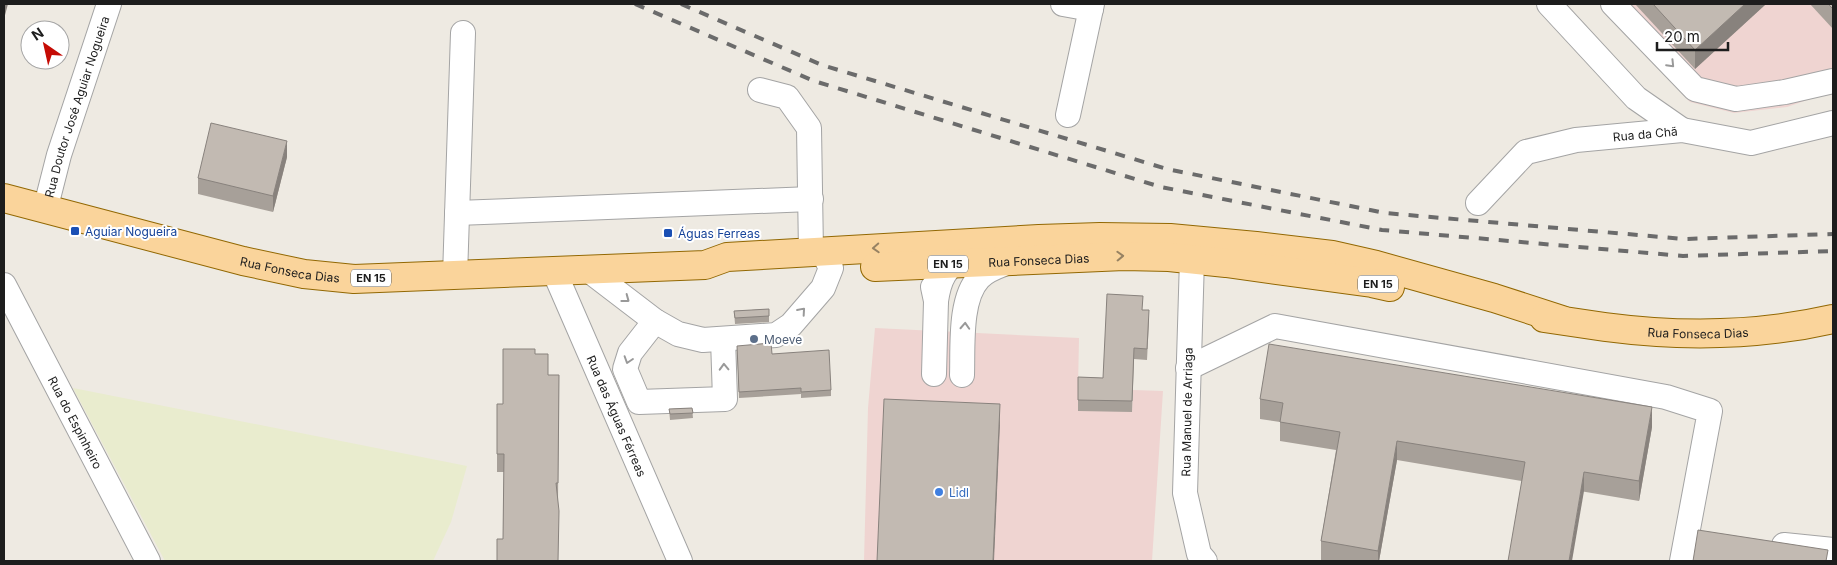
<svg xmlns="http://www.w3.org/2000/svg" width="1837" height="565" viewBox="0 0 1837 565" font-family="Inter,sans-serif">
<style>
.commercial{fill:#efd4d1}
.farmland{fill:#e9ecce}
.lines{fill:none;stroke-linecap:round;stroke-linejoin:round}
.minor-casing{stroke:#a4a4a4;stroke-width:26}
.major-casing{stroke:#926803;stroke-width:30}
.minor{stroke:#fff;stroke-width:24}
.major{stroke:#fad49b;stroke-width:28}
.rail{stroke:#6b6b6b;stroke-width:4;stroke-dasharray:10 10;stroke-linecap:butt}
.wall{fill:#a7a099}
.shaded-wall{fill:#88827d}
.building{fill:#c2bab2;stroke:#88827d}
.oneway{stroke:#999}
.oneway2{stroke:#978262}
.transit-dot{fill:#1a4fb4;stroke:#fff;stroke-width:2}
.service-dot{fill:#5c6f8a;stroke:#fff;stroke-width:2}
.shop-dot{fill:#3f7fe0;stroke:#fff;stroke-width:2}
.labels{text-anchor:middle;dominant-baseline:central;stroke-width:4;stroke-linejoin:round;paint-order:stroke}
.shield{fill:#fff;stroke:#616161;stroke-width:1}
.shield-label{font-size:11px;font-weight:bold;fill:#1d1d1d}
.street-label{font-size:12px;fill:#1d1d1d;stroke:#fff}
.transit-label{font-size:12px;fill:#164399;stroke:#fff;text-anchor:start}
.service-label{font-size:12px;fill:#4e5e75;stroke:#fff;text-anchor:start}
.shop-label{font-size:12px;fill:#366cbe;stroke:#fff;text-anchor:start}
</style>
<rect width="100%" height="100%" fill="#eeeae2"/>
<!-- commercial -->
<g class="commercial">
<path d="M1599 4H1833V91L1787 107 1734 113 1690 102Z"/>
<path d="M875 328 1079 338 1078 388 1132 412 1133 390 1163 391 1152 561H864L868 408Z"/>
</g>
<!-- farmland -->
<path class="farmland" d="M73 388 467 466 451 522 433 561H165Z"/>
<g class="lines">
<!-- minor casing -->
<g class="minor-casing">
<g id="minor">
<path d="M1063 4 1091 9"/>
<path d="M1549 4 1636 98 1682 130"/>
<path d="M1613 4 1695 89 1736 99 1785 92 1833 81"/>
<path d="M760 90 787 97 809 128 811 252"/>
<path d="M1068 115 1092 4"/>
<path id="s1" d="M1478 203 1526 152 1576 140 1682 130 1751 143 1833 123"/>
<path id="s2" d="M45 210 59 155 109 4"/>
<path d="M457 213 811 199"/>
<path d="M1184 245 1191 254 1192 259 1185 493 1199 554 1205 561"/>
<path d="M587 269 655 321 678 334 703 340 776 335 791 325 823 288 831 268 822 251"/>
<path id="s3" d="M554 271 680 561"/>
<path d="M455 276 463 33"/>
<path id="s4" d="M4 285 148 561"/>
<path d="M933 287 936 301 934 374"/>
<path d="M936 301C939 280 945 265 966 257"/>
<path d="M655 321 630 353 625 369 639 402 725 399 723 339"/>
<path d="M1188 368 1275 326 1666 397 1710 411 1682 561"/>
<path d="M962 375C963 348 959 299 979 278 987 269 999 266 1009 262"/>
<path d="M1784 545 1833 550"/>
</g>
</g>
<!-- major casing -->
<g class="major-casing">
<g id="major">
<path id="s5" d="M4 198 243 261 304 274 354 279 705 265 727 257 1039 239 1100 237 1170 238 1256 246 1332 255 1376 265 1494 298 1562 320"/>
<path id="s6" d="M875 267 1124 256 1169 257 1226 263 1372 283 1390 287"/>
<path id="s7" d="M1544 318C1565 321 1585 324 1605 327 1681 337 1758 336 1833 319"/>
</g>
</g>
<!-- minor -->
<use href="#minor" class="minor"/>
<!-- major -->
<use href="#major" class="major"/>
<!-- rail -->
<g class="rail">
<path d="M635 4 814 81 1161 187 1382 230 1683 256 1833 251"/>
<path d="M681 4 822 65 1167 169 1385 213 1684 239 1833 234"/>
</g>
</g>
<!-- wall -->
<g class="wall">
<path d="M1635 4H1766L1695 69Z"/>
<path d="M1810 4H1833V29Z"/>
<path d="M287 157 273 212 198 194V178Z"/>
<path d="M769 309V322L735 324 734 311Z"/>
<path d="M1142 310 1149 321 1147 360 1134 359 1132 412 1078 411V377L1103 378Z"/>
<path d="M737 346 772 354 831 390V396L801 398V394L739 398Z"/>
<path d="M535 354 548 375H559L558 501 503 539 504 472H497V454L503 404Z"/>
<path d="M1260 399 1652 427 1639 501 1397 460 1379 561H1321V541L1336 450 1280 441V422L1260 419Z"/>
<path d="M692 408 693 418 670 420 669 409Z"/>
</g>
<!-- shaded-wall -->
<g class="shaded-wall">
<path d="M4 4H8L4 19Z"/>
<path d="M1745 4H1766L1695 69V50Z"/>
<path d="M287 141V157L273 212V196Z"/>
<path d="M1000 404V423L994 561H993Z"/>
<path d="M1652 407V427L1639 501V481Z"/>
<path d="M1397 441V460L1379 561H1378V551Z"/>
<path d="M1584 472V491L1572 561H1569Z"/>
</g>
<!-- building -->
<g class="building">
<path d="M1653 4H1745L1695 50Z"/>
<path d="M1828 4H1833V9Z"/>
<path d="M211 123 287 141 273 196 198 178Z"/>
<path d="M1107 294 1143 296 1142 310H1149L1147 349 1134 348 1132 401 1078 400V377L1103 378Z"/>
<path d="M769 309V316L735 318 734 311Z"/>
<path d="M771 343 772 354 829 350 831 390 801 392V388L739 392 737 346Z"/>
<path d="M1269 344 1652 407 1639 481 1584 472 1569 561H1508L1525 462 1397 441 1378 551 1321 541 1340 432 1280 422 1283 403 1260 399Z"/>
<path d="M503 349H535V354H548V375H559L558 483H556L559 511 558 561H497V539H503L504 454H497V404H503Z"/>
<path d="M884 399 1000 404 993 561H877Z"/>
<path d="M692 408 693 413 670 414 669 409Z"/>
<path d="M1698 530 1828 550 1826 561H1693Z"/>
</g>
<!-- one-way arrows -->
<defs><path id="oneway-chevron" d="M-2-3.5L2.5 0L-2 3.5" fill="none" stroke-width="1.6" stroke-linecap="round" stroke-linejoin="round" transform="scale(1.25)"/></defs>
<g class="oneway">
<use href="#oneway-chevron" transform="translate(1671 64) rotate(46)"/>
<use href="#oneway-chevron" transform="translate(626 299) rotate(37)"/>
<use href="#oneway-chevron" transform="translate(802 311) rotate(-49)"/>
<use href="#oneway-chevron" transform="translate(965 326) rotate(-87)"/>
<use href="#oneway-chevron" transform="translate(628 360) rotate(108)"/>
<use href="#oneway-chevron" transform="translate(724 367) rotate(-92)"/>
</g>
<g class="oneway2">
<use href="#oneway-chevron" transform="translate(876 248) rotate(177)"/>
<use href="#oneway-chevron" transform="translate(1120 256) rotate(-2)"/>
</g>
<!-- markers -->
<g class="transit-dot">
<rect x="70" y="226" width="10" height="10" rx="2.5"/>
<rect x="663" y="228" width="10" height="10" rx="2.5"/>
</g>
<circle class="service-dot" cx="754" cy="339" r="5"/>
<circle class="shop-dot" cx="939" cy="492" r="5"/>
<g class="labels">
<!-- shield labels -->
<g class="shield">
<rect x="928" y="255.5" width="40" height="17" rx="4"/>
<rect x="351" y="269.5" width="40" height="17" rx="4"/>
<rect x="1358" y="275.5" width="40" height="17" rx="4"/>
</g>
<g class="shield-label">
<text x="948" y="264">EN 15</text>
<text x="371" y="278">EN 15</text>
<text x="1378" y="284">EN 15</text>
</g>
<!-- street labels -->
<g class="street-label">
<text stroke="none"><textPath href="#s2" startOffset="108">Rua Doutor José Aguiar Nogueira</textPath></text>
<text stroke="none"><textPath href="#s1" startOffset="191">Rua da Chã</textPath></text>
<text stroke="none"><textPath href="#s6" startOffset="164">Rua Fonseca Dias</textPath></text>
<text stroke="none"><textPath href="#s5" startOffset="295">Rua Fonseca Dias</textPath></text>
<text stroke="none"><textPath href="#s7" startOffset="155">Rua Fonseca Dias</textPath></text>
<text transform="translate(1187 412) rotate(-89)">Rua Manuel de Arriaga</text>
<text stroke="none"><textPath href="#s3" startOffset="158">Rua das Águas Férreas</textPath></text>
<text stroke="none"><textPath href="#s4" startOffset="155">Rua do Espinheiro</textPath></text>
</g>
<!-- transit labels -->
<g class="transit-label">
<text x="85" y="231">Aguiar Nogueira</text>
<text x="678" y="233">Águas Ferreas</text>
</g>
<!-- service labels -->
<g class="service-label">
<text x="764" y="339">Moeve</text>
</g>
<!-- shop labels -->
<g class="shop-label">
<text x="949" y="492">Lidl</text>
</g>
</g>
<!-- border -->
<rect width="1837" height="565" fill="none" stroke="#1d1d1d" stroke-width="10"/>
<!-- north arrow -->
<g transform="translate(45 45) rotate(326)"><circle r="24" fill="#ffffff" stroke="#a5a5a5"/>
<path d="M0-4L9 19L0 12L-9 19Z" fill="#c50b04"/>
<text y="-8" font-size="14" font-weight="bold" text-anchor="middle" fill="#1d1d1d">N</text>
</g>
<!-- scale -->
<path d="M1657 42v8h71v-8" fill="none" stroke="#1d1d1d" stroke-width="2.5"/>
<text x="1664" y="42" font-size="15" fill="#1d1d1d" stroke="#ffffff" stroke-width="4" paint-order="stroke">20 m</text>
</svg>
